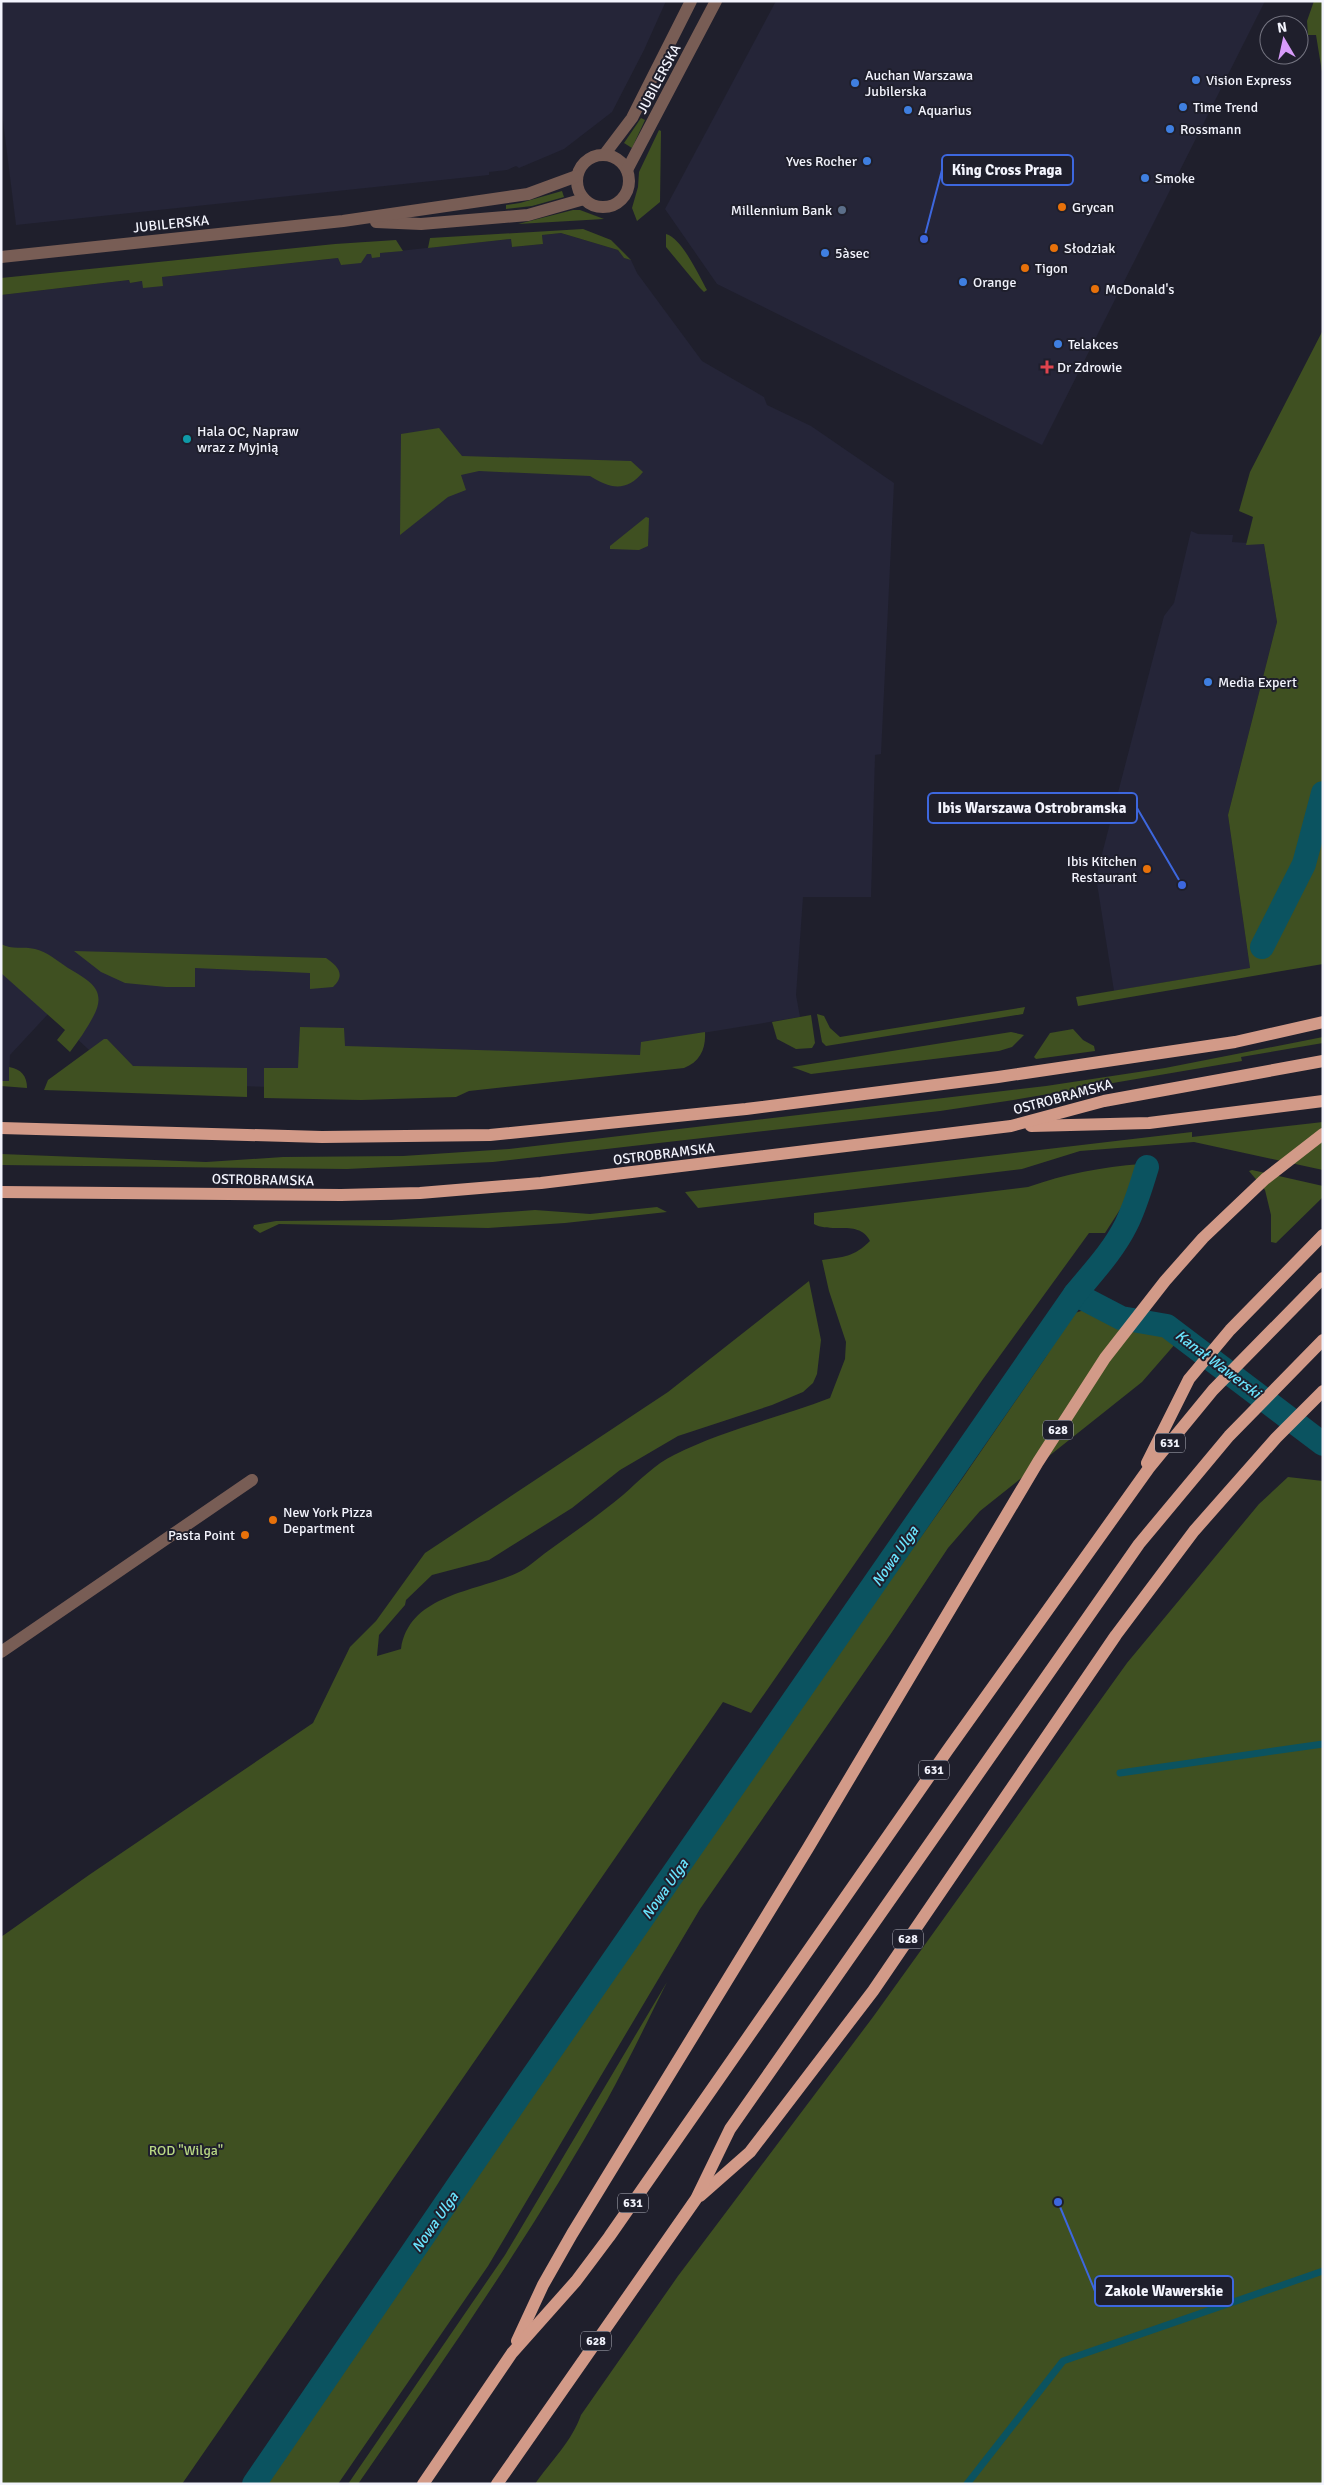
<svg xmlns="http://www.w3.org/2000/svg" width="1324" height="2485" viewBox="0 0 1324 2485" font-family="Signika,sans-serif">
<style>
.built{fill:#252538}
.green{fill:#3f5021}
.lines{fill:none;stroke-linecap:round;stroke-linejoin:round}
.stream{stroke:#0b5360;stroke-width:7}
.canal{stroke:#0b5360;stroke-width:24}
.minor{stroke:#785d55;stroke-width:12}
.tertiary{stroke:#785d55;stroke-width:12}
.primary{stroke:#d29a88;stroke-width:12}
.shop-dot{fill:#3f7fe0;stroke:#1f1f2c;stroke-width:2}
.food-dot{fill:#e8710a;stroke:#1f1f2c;stroke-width:2}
.service-dot{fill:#5c6f8a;stroke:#1f1f2c;stroke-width:2}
.health-dot{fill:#e0444e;stroke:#1f1f2c;stroke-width:2}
.culture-dot{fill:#0f9aa8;stroke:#1f1f2c;stroke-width:2}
.labels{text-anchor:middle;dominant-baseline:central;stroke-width:4;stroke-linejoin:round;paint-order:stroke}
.shield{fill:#1f1f2c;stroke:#b3b4be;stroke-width:1}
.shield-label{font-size:12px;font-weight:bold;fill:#f3f4fd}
.poi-label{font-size:14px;fill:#f3f4fd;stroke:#1f1f2c;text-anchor:start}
.street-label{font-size:14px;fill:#f3f4fd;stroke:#1f1f2c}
.park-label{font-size:14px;fill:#b9d884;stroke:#1f1f2c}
.water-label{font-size:15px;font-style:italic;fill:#6ae5ff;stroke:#1f1f2c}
.leader{fill:none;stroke:#3d67de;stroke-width:2}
.callout-dot{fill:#3d67de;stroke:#1f1f2c;stroke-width:2}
.callout{fill:#1f1f2c;stroke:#3d67de;stroke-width:2}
.callout-label{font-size:15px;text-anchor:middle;font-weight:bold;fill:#f3f4fd}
</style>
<rect width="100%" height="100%" fill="#1f1f2c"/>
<!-- built -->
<g class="built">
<path d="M1 1H666L644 50 612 112 564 149 519 168 516 166 507 170 489 172V175L16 225 1 105Z"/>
<path d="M776 1H1265L1042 445 717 284 665 209Z"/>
<path d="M561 233 618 250 624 258 631 260 637 273 702 361 764 397 767 405 811 426 894 483 881 754 875 755 871 897H803L796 995 800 1017 653 1041 642 1071 349 1089 125 1083 49 1013 10 1055 9 1082 1 1081V295L129 280 130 283 143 281 163 286 162 277 338 258 341 265 367 254H372V258L380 253 511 239 512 247 543 244 542 235Z"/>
<path d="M1191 531 1198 534 1233 535 1232 542 1264 544 1277 622 1228 815 1250 968 1114 991 1096 877 1164 616 1174 603Z"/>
</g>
<!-- green -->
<g class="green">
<path d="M1314 1H1323V78L1316 35H1308L1307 21Z"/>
<path d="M641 118 645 120 632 148 624 143Z"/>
<path d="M659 130 661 131 660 202 637 221 632 208 638 187 639 172Z"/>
<path d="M562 191 564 197 532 206 506 209V205L520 203Z"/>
<path d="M573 210H580L604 219 518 224Z"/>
<path d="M583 229 611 240 631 260 624 258 618 250 561 233 542 235 543 244 512 247 511 239 428 248 430 238Z"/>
<path d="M666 234C682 238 699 276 707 290L704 292 700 288 666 247Z"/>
<path d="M396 240 403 251 380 253V257L372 258 371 254H367L361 263 341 265 338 258 162 277 163 286 143 288 142 281 130 283 129 280 1 295V278L335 244Z"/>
<path d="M1323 330V964L1078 1006 1076 997 1250 968 1228 815 1277 622 1264 544 1246 545 1253 517 1239 511 1250 472Z"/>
<path d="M439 428 462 456 631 461 643 472C627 492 610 489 590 476L479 471 461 475 466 490 448 497 400 535 401 434Z"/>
<path d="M646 517 649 518 648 546 639 550 610 549V546Z"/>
<path d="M1 944C12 950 23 946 35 949 46 951 59 962 68 968 90 981 108 990 93 1017 86 1030 79 1040 70 1052L57 1040 65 1030 1 973Z"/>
<path d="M74 951 326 958C338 966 346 975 333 987L310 989V973L195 968V987H166L125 983 101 972Z"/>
<path d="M1025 1007 1023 1014 826 1046 822 1042 817 1014 824 1016 830 1028 840 1037Z"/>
<path d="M811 1015 815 1043 812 1048 796 1049 777 1039 772 1022Z"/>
<path d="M300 1027 344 1028 345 1046 640 1055 641 1042 705 1032C706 1049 700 1062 684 1068L469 1091 456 1097 361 1100 264 1098V1068H298Z"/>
<path d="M1073 1029 1083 1040 1094 1046 1095 1051 1036 1059 1034 1057 1050 1033Z"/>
<path d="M1011 1032 1024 1035 1012 1047 999 1051 811 1074 792 1067Z"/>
<path d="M1323 1037V1043L1241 1057 1242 1061 1007 1101 940 1111 493 1162 347 1169 1 1165V1154L206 1162 283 1157 403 1156 509 1149 1046 1086 1165 1068Z"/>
<path d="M104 1039H107L133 1066 247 1068V1097L44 1090 48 1080Z"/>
<path d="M9 1067C21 1069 27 1076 27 1088L1 1086V1081H9Z"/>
<path d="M1323 1122V1170L1194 1142 1080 1151 1022 1169 698 1208 685 1192 1192 1132V1137Z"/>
<path d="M1141 1164 1130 1194 1105 1233H1089L983 1379 751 1713 723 1702 182 2484H1V1937L89 1875 313 1723 350 1647 376 1621 425 1553 668 1392 809 1281 821 1340 817 1374 813 1383 803 1392 772 1405 678 1436 620 1470 572 1508 489 1560 432 1575 406 1600 405 1605 379 1635 377 1656 401 1649C409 1594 476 1592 517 1573 528 1568 538 1558 548 1551 573 1533 599 1515 623 1495 639 1481 655 1464 674 1455 723 1430 778 1418 830 1398L845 1359 846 1342 829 1291 822 1260C843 1257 854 1257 870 1241 859 1219 831 1234 814 1224V1213L1028 1187C1065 1174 1102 1167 1141 1164Z"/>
<path d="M1252 1170 1323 1186V1197L1276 1243 1271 1242V1215L1265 1190 1249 1171Z"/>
<path d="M657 1207 667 1212 565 1223 488 1228 279 1224 260 1233 253 1228 254 1225 276 1221 391 1220 535 1210 590 1214Z"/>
<path d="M1084 1310 1160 1331 1176 1343 1142 1382 980 1511 948 1548 890 1635 700 1909 488 2266 338 2484H263L390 2305 459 2196 729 1808 962 1479 1045 1358 1072 1314Z"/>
<path d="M1288 1477 1323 1481V2484H535C551 2461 572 2441 581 2415L678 2276 873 2017 1127 1663 1259 1504Z"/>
<path d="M667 1982C647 2022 628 2062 607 2100 532 2233 445 2359 358 2484H348L505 2255Z"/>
</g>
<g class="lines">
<!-- stream -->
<g class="stream">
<path d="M1120 1773 1323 1744"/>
<path d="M967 2484 1063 2361 1323 2271"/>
</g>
<!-- canal -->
<g class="canal">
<path d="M1262 947 1304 864 1323 793"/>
<path d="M1075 1294 1121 1318 1167 1326 1323 1444"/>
<path d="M254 2484 524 2089 1075 1294C1093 1272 1113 1251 1126 1225 1135 1207 1141 1187 1147 1167"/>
</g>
<!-- minor -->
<path class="minor" d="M1 1652 252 1480"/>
<!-- tertiary -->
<g class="tertiary">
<path d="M604 155 632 118 691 1"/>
<circle cx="603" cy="181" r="26"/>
<path d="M627 170 716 1"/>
<path d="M376 222 421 224 528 215 584 199"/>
<path d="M1 257 343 221 528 194 577 176"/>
</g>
<!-- primary -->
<g class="primary">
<path d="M1031 1126 1149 1123 1323 1101"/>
<path d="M1 1128 322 1137 490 1135 746 1109 998 1077 1235 1042 1323 1022"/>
<path d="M1 1192 341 1195 420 1193 541 1183 1011 1126 1104 1101 1323 1061"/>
<path d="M1147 1463 1189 1379 1230 1330 1323 1235"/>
<path d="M700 2196 750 2152 873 1991 1116 1635 1194 1531 1276 1438 1323 1391"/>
<path d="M517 2341 543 2285 572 2234 808 1848 1038 1462 1105 1358 1165 1281 1203 1238 1265 1179 1323 1134"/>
<path d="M423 2484 512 2353 576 2281 609 2237 947 1751 1149 1468 1213 1390 1323 1278"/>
<path d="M497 2484 696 2199 730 2129 1139 1544 1229 1436 1323 1340"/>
</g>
</g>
<!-- markers -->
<g class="shop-dot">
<circle cx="1196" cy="80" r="5"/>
<circle cx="855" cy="83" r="5"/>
<circle cx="1183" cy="107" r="5"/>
<circle cx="908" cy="110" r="5"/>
<circle cx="1170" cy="129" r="5"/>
<circle cx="867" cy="161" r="5"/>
<circle cx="1145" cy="178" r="5"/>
<circle cx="825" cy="253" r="5"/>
<circle cx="963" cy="282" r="5"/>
<circle cx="1058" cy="344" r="5"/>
<circle cx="1208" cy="682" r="5"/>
</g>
<g class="food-dot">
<circle cx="1062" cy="207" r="5"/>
<circle cx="1054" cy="248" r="5"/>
<circle cx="1025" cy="268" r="5"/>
<circle cx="1095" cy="289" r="5"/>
<circle cx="1147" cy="869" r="5"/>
<circle cx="273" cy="1520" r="5"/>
<circle cx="245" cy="1535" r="5"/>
</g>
<circle class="service-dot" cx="842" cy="210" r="5"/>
<path class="health-dot" d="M1044.5 359.5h5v5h5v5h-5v5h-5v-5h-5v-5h5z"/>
<circle class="culture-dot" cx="187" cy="439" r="5"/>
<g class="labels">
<!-- shield labels -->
<g class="shield">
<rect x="1043" y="1420.5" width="30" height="19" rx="4"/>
<rect x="1155" y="1433.5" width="30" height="19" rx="4"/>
<rect x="919" y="1760.5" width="30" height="19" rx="4"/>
<rect x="893" y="1929.5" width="30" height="19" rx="4"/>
<rect x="618" y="2193.5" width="30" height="19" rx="4"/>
<rect x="581" y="2331.5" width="30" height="19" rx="4"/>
</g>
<g class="shield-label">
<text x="1058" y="1430">628</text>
<text x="1170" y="1443">631</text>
<text x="934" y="1770">631</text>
<text x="908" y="1939">628</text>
<text x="633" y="2203">631</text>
<text x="596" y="2341">628</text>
</g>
<!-- poi labels -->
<g class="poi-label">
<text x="865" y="75">Auchan Warszawa<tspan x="865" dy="16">Jubilerska</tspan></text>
<text x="1206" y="80">Vision Express</text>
<text x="1193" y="107">Time Trend</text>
<text x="918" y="110">Aquarius</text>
<text x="1180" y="129">Rossmann</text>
<text x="857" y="161" text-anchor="end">Yves Rocher</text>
<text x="1155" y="178">Smoke</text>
<text x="1072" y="207">Grycan</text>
<text x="832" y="210" text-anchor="end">Millennium Bank</text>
<text x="1064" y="248">Słodziak</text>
<text x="835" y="253">5àsec</text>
<text x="1035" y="268">Tigon</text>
<text x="973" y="282">Orange</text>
<text x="1105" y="289">McDonald's</text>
<text x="1068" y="344">Telakces</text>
<text x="1057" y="367">Dr Zdrowie</text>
<text x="197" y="431">Hala OC, Napraw<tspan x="197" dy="16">wraz z Myjnią</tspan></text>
<text x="1218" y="682">Media Expert</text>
<text x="1137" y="861" text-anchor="end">Ibis Kitchen<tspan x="1137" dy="16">Restaurant</tspan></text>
<text x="283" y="1512">New York Pizza<tspan x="283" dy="16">Department</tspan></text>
<text x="235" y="1535" text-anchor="end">Pasta Point</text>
</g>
<!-- street labels -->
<g class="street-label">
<text transform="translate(659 79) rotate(-62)">JUBILERSKA</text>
<text transform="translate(171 224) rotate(-6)">JUBILERSKA</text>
<text transform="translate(1063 1097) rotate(-15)">OSTROBRAMSKA</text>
<text transform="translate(664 1154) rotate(-7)">OSTROBRAMSKA</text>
<text transform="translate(263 1180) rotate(1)">OSTROBRAMSKA</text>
</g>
<!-- park labels -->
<g class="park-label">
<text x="186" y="2150">ROD "Wilga"</text>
</g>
<!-- water labels -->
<g class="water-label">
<text transform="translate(1218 1364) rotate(37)">Kanał Wawerski</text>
<text transform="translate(895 1556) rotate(-55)">Nowa Ulga</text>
<text transform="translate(665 1889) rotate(-55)">Nowa Ulga</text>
<text transform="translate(435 2222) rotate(-55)">Nowa Ulga</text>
</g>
</g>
<!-- callouts -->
<path class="leader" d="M924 239L942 170M1182 885L1137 808M1058 2202L1095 2291"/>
<g class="callout-dot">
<circle cx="924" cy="239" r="5"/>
<circle cx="1182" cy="885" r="5"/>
<circle cx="1058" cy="2202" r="5"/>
</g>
<g class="callout">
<rect x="942" y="155" width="131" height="30" rx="5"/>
<rect x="928" y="793" width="209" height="30" rx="5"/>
<rect x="1095" y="2276" width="138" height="30" rx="5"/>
</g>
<g class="callout-label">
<text x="1007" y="175">King Cross Praga</text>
<text x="1032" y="813">Ibis Warszawa Ostrobramska</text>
<text x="1164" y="2296">Zakole Wawerskie</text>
</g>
<!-- border -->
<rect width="1324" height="2485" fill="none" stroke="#f3f4fd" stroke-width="5"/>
<!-- north arrow -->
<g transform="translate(1284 40) rotate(351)"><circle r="24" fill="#1f1f2c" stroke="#747480"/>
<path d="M0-4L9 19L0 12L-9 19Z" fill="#d79bf9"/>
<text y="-8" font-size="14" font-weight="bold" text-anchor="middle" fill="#f3f4fd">N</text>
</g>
</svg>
